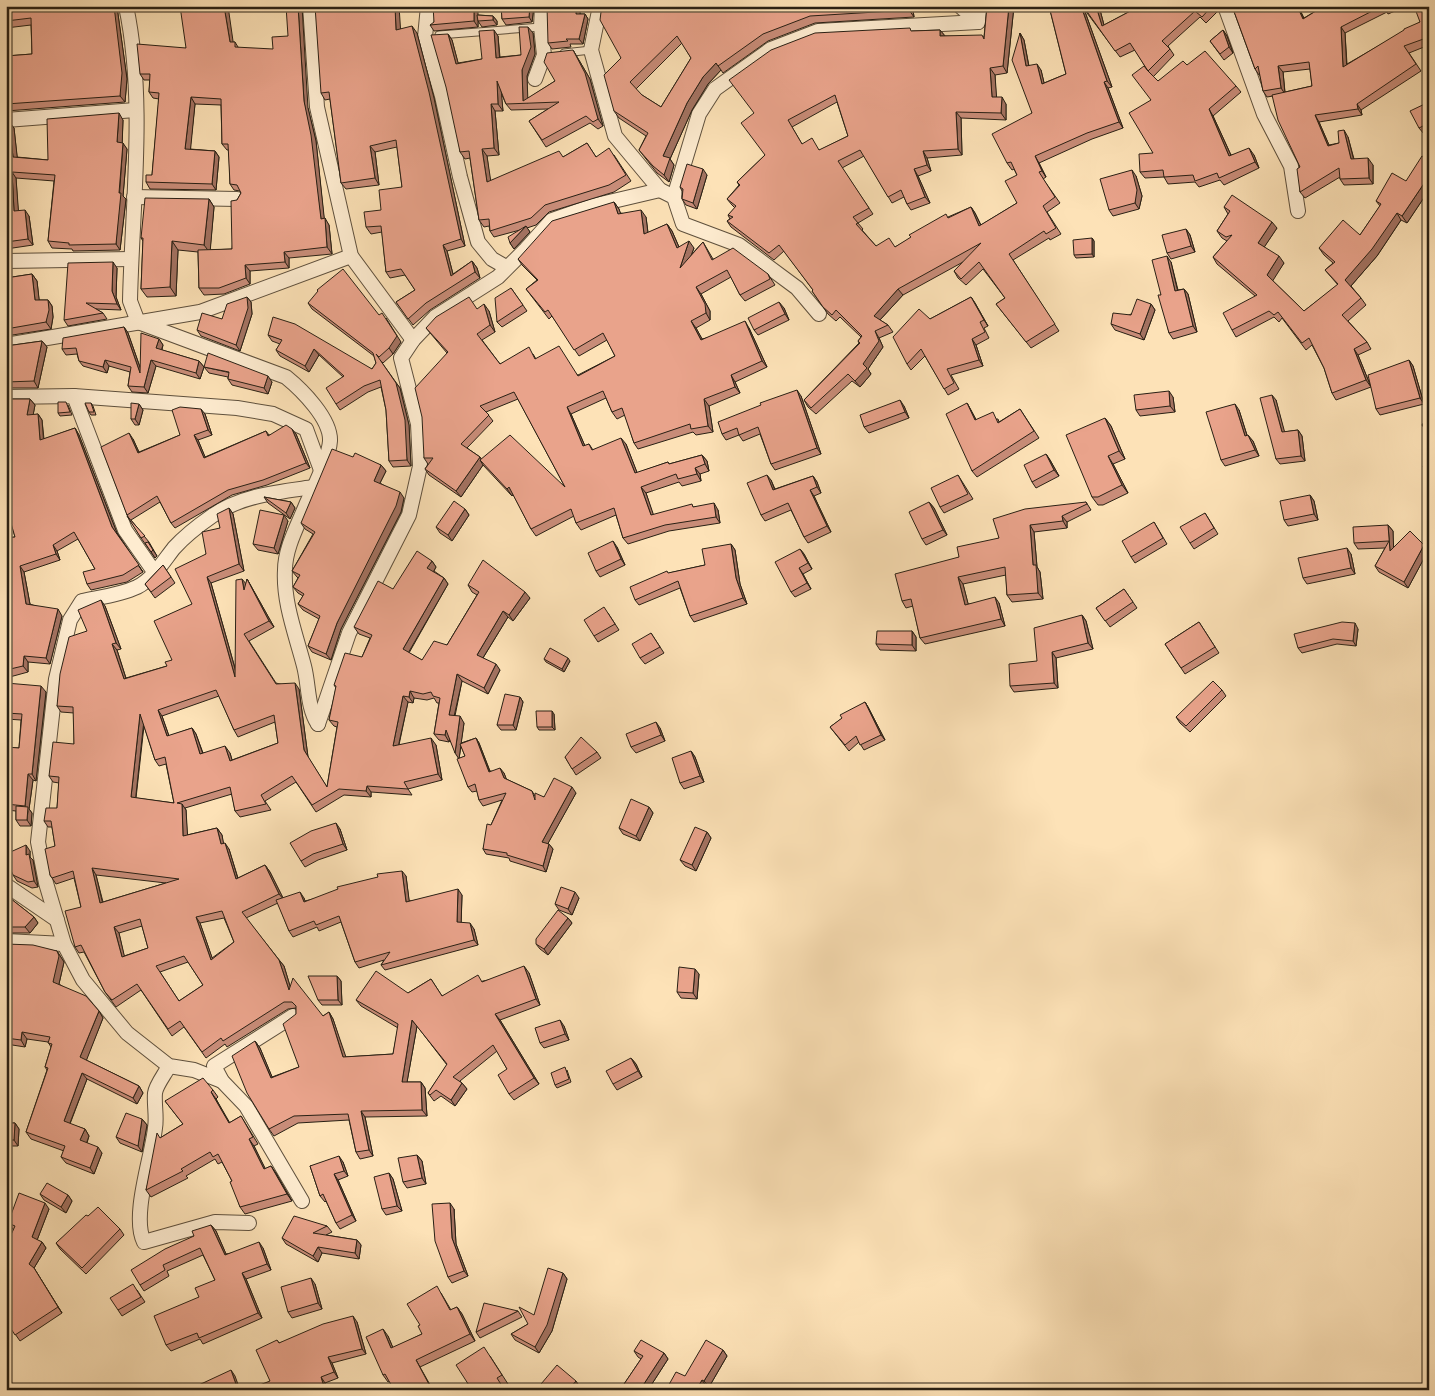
<svg xmlns="http://www.w3.org/2000/svg" width="1435" height="1396" viewBox="0 0 1435 1396" font-family="'Gentium Book Plus',serif">
<style>
.lines{fill:none;stroke-linecap:round;stroke-linejoin:round}
.service-casing{stroke:#5e503d;stroke-width:9}
.minor-casing{stroke:#5e503d;stroke-width:16}
.service{stroke:#feecd0;stroke-width:7}
.minor{stroke:#feecd0;stroke-width:14}
.wall{fill:#c88c78;stroke:#292014;fill-rule:evenodd}
.shaded-wall{fill:#a37261;stroke:#292014}
.building{fill:#e9a38b;stroke:#292014;fill-rule:evenodd}
</style>
<rect width="100%" height="100%" fill="#fde2b7"/>
<filter id="stains"><feTurbulence type="fractalNoise" baseFrequency=".004" numOctaves="4"/><feColorMatrix values="0 0 0 0 .2 0 0 0 0 .09 0 0 0 0 .02 0 0 0 .5 -.17"/></filter>
<radialGradient id="worn" r=".72"><stop offset=".6" stop-color="#630" stop-opacity="0"/><stop offset="1" stop-color="#630" stop-opacity=".3"/></radialGradient>
<g class="lines">
<!-- service casing -->
<g class="service-casing">
<g id="service">
<path d="M439 35 541 27"/>
<path d="M564 53 591 50"/>
</g>
</g>
<!-- minor casing -->
<g class="minor-casing">
<g id="minor">
<path d="M126 6C146 101 132 205 130 301L138 322 286 377C302 390 331 419 330 441 329 458 313 489 306 505 298 525 285 548 285 570 283 602 296 635 304 666 309 685 307 707 318 724"/>
<path d="M310 6 317 107 351 256 413 340"/>
<path d="M428 6 425 37 442 96 460 177 478 242 492 259 506 267"/>
<path d="M600 6 591 50 615 136 660 190 674 197 683 224 739 245 797 288 819 314"/>
<path d="M960 6 978 22"/>
<path d="M1225 6 1264 114 1291 166 1298 211"/>
<path d="M978 22 983 6"/>
<path d="M535 79 544 55 541 27 542 6"/>
<path d="M6 120 135 110"/>
<path d="M134 197 237 199"/>
<path d="M674 197 699 114 715 89 771 49 818 31 978 22"/>
<path d="M6 261 131 259"/>
<path d="M6 345 200 312 351 256"/>
<path d="M74 396 125 530 155 573"/>
<path d="M6 397 74 396 237 408 273 414 306 429 321 470"/>
<path d="M318 724 349 633 409 515 420 466 418 424 401 358 413 340 435 317 498 277 526 249 552 220 592 206 660 190"/>
<path d="M6 885 57 920"/>
<path d="M6 941 64 944"/>
<path d="M293 1016 214 1066 222 1081 246 1106 302 1201"/>
<path d="M169 1066C165 1074 156 1085 155 1093 154 1105 157 1117 155 1128 152 1157 131 1216 144 1242L215 1222 249 1223"/>
<path d="M222 1081 194 1070 169 1066 127 1033 83 980 64 944 46 883 38 842 56 679 70 620 82 601C101 597 120 595 137 587 153 579 163 562 174 548 184 537 199 525 212 516 241 495 279 492 314 487"/>
</g>
</g>
<!-- service -->
<use href="#service" class="service"/>
<!-- minor -->
<use href="#minor" class="minor"/>
</g>
<!-- wall -->
<g class="wall">
<path d="M6 6H118L117 7 127 79 125 102 6 111V56L32 54 31 25 6 28Z"/>
<path d="M501 6H534L532 22 506 25 502 19Z"/>
<path d="M580 6V14H585L588 19 583 44H570L571 47 552 49 548 43Z"/>
<path d="M612 6H911L913 10 914 17 815 23 768 41 723 73 721 70 708 84 692 110 670 159 674 165 669 182 657 173 639 150 646 136 619 118 614 111 621 58ZM682 43 691 58 661 107 642 95 636 89Z"/>
<path d="M987 6H1014L1007 73 995 75 996 97 1006 104V120L961 118 962 155 927 158 931 171 918 176 930 203 911 210 907 204 904 197 892 203 864 156 842 168 873 214 858 223 863 229 862 230 876 246 895 247 948 217 971 207 975 213 981 225 1017 203V175L1014 169 1012 170 1007 163 1032 113 1020 33 1024 40 1029 66 1041 70 1044 83 1066 74 1049 6H1099L1104 25 1140 6H1217L1218 11 1206 23 1200 17 1168 46 1174 55 1153 77 1158 81 1187 65 1236 86 1241 92 1213 116 1231 155H1254L1259 168 1224 185 1220 180 1199 187 1195 182 1168 184 1164 177 1145 178 1140 172 1153 153 1151 101 1148 71 1135 50 1120 57 1084 9 1112 87 1108 88 1123 128 1092 139 1039 163 1046 177 1043 179 1060 203 1047 212 1061 234 1050 240 1049 238 1013 260 1059 331 1031 348 996 304 1005 298 983 269 966 285 958 278 954 271 963 262 903 295 880 320 888 325 893 332 879 338 883 347 868 369 871 374 860 387 852 381 816 414 808 407 804 400 859 343 858 341 861 337 840 317 836 321 828 314 812 291 813 290 784 251 774 260 731 227 727 221 730 219 728 215 735 208 732 205 727 199 739 185 737 182 765 155 754 113 912 31 940 30 945 36 984 37ZM837 102 848 136 820 150 802 144 792 127Z"/>
<path d="M1232 6H1298L1304 18 1324 6H1407L1388 14 1387 12 1345 33 1347 64 1420 22 1429 6V45L1409 53 1421 71 1361 110 1362 115 1319 122 1329 145 1339 143 1348 137 1354 159 1373 165V184L1344 185 1340 179V177L1305 198 1300 192V167L1273 96 1267 97 1263 91 1260 75H1259L1255 69ZM1310 69 1312 86 1285 92 1283 72Z"/>
<path d="M478 15 493 16 497 21V25L482 27 478 21V19V27L434 31 430 25Z"/>
<path d="M400 29 417 33 434 98 465 246 447 251 453 274 472 261 477 268 480 278 430 310 413 325 396 302 415 290 405 275 390 278 386 272 382 232 371 234 366 227 402 187 397 147 375 152 379 185 346 189 341 183 330 99 325 100 321 93Z"/>
<path d="M1223 30 1227 36 1233 53 1224 60 1210 41Z"/>
<path d="M533 33 535 54 527 76V99L555 81 573 50 590 79 603 126 598 129 590 123 546 147 529 121 548 109 511 110 506 104 501 93 503 111H495L499 155 487 156 490 181 563 157 587 143 596 157 614 155 631 181 614 192 549 212 536 225 527 228 530 232 514 249 510 243 520 230 494 237 490 231 489 226 484 227 479 220 470 158 465 159 460 152 448 34 452 40 458 63 482 59 498 36 500 57 521 55Z"/>
<path d="M235 42 238 47 308 108 316 141 324 219 329 225 332 254 289 258V268L250 271V284L224 294 204 295 199 288 198 252 178 250 176 296 147 297 141 289 143 241 141 238 209 199 214 207 210 250 232 249 237 200 241 193 240 191 234 190 230 184 229 150H227L222 144 221 105 195 104 190 149 215 151 219 157 216 190 150 189 146 182 152 175 159 99 153 98 149 92 150 80H144L140 74 186 48Z"/>
<path d="M1429 102V131L1424 134 1419 128Z"/>
<path d="M123 120 122 143 127 149 123 196 126 199 120 250 73 251 72 249 52 248 48 241 54 181 16 178 18 211 29 216 33 245 6 249V122H9L14 128 17 157 48 160Z"/>
<path d="M1429 160V190L1407 223 1401 220 1377 256 1351 286 1361 298 1366 305 1348 321 1367 342 1371 349 1358 355 1371 387 1336 400 1332 393 1324 368 1312 345 1306 350 1282 318 1279 322 1274 317 1236 337 1232 330 1255 296 1217 264 1213 257 1227 241 1222 238 1217 231 1228 214 1224 207 1277 228 1264 247 1284 263 1272 280 1304 311 1338 285 1325 270 1333 263 1324 255 1319 248 1360 235 1380 206 1376 201 1406 181Z"/>
<path d="M707 175 697 209 686 205 682 199V191L680 187Z"/>
<path d="M1136 176 1142 196 1139 209 1113 216 1109 210Z"/>
<path d="M614 202 619 209 620 213 646 217 648 233 667 224 672 231 679 247 694 248 691 255 703 242 713 259 768 274 775 285 745 301 740 295 731 277 701 294 710 311V320L696 328 702 339 749 328 767 367 735 382 740 393 709 406 713 432 696 435 693 432 638 449 634 443 625 415 617 419 612 412 606 398 571 414 585 446 589 444 593 450 626 444 637 473 668 462 669 464 702 455 707 461 709 471 700 474 701 481 682 486 679 482 646 493 653 515 694 507 718 510 720 523 669 531 628 544 623 538 616 515 581 530 576 523 574 516 536 536 531 529 513 494 512 496 483 465 461 497 429 475 425 469 428 464 424 458 447 353 431 334 426 328 489 311 495 332 482 340 500 364 533 354 536 359 578 375 615 356 607 340 579 356 552 316 549 319 526 289 537 280 522 265 518 259ZM518 399 565 487 481 459 480 457 467 448 493 421 486 412Z"/>
<path d="M1186 229 1190 235 1195 252 1171 259 1167 253Z"/>
<path d="M1092 238 1094 241V257L1076 258 1074 255Z"/>
<path d="M1171 262 1178 290 1184 289 1188 294 1197 332 1173 339 1169 333 1161 295Z"/>
<path d="M117 268 116 297 121 310 96 309 103 313 107 319 68 326 64 320Z"/>
<path d="M32 274 37 281 39 300H48L52 306 53 317 51 329 6 336V278Z"/>
<path d="M511 288 527 311 502 327 497 322Z"/>
<path d="M247 297 251 302 252 314 240 351 201 336 197 330 222 319Z"/>
<path d="M971 297 975 303 988 326 984 328 989 338 976 345 983 366 951 375 959 389 948 395 925 356 911 370 907 364 930 319Z"/>
<path d="M308 303 401 342 393 354 383 363 380 360 400 388 409 425 411 466 393 467 389 461 386 410 381 387 368 392 340 410 336 404 343 377 319 355 309 372 280 356 276 350 280 344 272 341 268 335 372 369 376 363 374 356 312 309Z"/>
<path d="M1151 304 1155 310 1144 340 1115 330 1111 324Z"/>
<path d="M784 308 789 320 758 335 754 330Z"/>
<path d="M124 327 128 333 140 367 159 339 163 345 162 350 199 361 204 367 200 379 156 366 148 393 132 392 128 386 130 372 109 366 107 373 83 366 79 361 77 354 66 355 62 349Z"/>
<path d="M42 341 47 347 38 388H6V346Z"/>
<path d="M1409 360 1413 366 1424 404 1380 415 1376 409Z"/>
<path d="M204 367 272 382 268 394 232 385 228 379V377L209 373Z"/>
<path d="M801 396 821 454 775 470 771 464 760 434 743 441 739 435 726 440 722 434Z"/>
<path d="M1173 397 1175 412 1140 416 1136 410Z"/>
<path d="M6 399H30L35 405 33 415 38 414 42 420 44 439 75 428 79 435 117 533 143 572 127 582 91 590 87 584 95 569 78 539 57 551 60 560 24 572 30 604 62 616 50 664 28 662V672L6 678V538L15 537 8 512H6Z"/>
<path d="M1276 400 1284 432 1298 430 1302 436 1305 461 1280 464 1276 459Z"/>
<path d="M91 403 93 406 96 415H91L89 412Z"/>
<path d="M967 403 976 420 998 419 999 422 1020 409 1039 438 977 477 972 471Z"/>
<path d="M139 404 143 410 139 425H135L131 419Z"/>
<path d="M68 405 72 415 60 416 58 413Z"/>
<path d="M904 406 909 418 869 433 864 427Z"/>
<path d="M1239 410 1247 435 1253 441 1259 456 1225 466 1221 460Z"/>
<path d="M205 414 212 435 198 440 205 457 266 431 269 435 296 434 310 468 267 485 232 495 175 528 171 523 160 502 131 520 149 542 157 556 155 558 141 538 127 515 133 439 139 452 180 435Z"/>
<path d="M1429 416V433L1426 431 1422 425Z"/>
<path d="M1105 418 1111 426 1125 459 1113 464 1128 493 1103 505H1098L1092 497Z"/>
<path d="M1046 454 1050 460 1059 476 1036 488 1032 482Z"/>
<path d="M353 457 381 465 386 471 380 483 404 498 401 512 341 629 331 660 312 652 308 646 319 619 303 610 298 604 303 596 298 593 293 587 298 578 297 577 292 571 313 534 305 529 301 523Z"/>
<path d="M958 475 973 499 944 513 940 507Z"/>
<path d="M813 476 817 482 821 493 814 496 831 532 808 543 804 537 791 510 765 521 761 515 771 480 775 489Z"/>
<path d="M1310 495 1314 501 1318 520 1288 526 1284 520Z"/>
<path d="M264 497 291 502 295 508 290 519 268 503Z"/>
<path d="M929 502 934 508 947 535 926 545 922 539Z"/>
<path d="M1086 502 1091 510 1067 522V528L1034 532 1037 567 1040 572 1043 599 1012 602 1007 595 1006 575 963 584 968 604 999 603 1005 626 925 644 920 638 913 606 906 608 902 601 959 557 999 538Z"/>
<path d="M229 508 233 514 244 571 211 583 235 668 247 579 251 586 274 627 249 641 276 683 299 689 308 757 327 787 337 727 334 726 329 720 336 688 334 685 362 657 370 638 359 634 354 627 393 589 432 561 436 567 434 571 444 578 448 584 409 653 422 660 447 645 477 595 472 592 468 585 530 598 513 621 508 617 483 658 500 670 488 694 462 681 455 716 464 723 461 743 476 738 479 743 490 771 504 773 506 779 532 791 535 796 544 797 576 793 548 843 553 849 546 872 510 861 509 858 486 854 483 849 491 825 502 800 483 806 479 800 477 791 472 792 468 787 459 759 450 740 449 742 439 740 434 734 439 703H437L434 698 427 700 414 698 413 703 408 702 399 745H436L442 780 408 789 412 795 371 792V797L344 795 316 812 296 782 265 801 271 810 240 817 235 811 232 794 185 808 186 810 187 835 217 828 222 835 223 843 229 849 238 878 265 865 270 872 283 898H304L305 901 406 876 409 901 462 895 461 923 474 929 478 945 385 970 381 965 384 960 359 968 355 962 341 922 319 931 317 927 293 937 289 931 278 903 246 918 284 966 290 986 323 1016 329 1012 333 1019 345 1057 393 1054 398 1028 361 1006 356 1000 408 993 431 979 442 996 483 981 529 973 540 1005 500 1020 539 1084 514 1100 509 1094 507 1069 497 1051 460 1081 467 1089 455 1106 441 1096 434 1101 428 1093 447 1065 417 1026 407 1082H421L425 1088 427 1116 365 1117 373 1156 360 1159 356 1152 349 1120 298 1123 274 1136 269 1129 255 1041 260 1048 272 1077 299 1067 296 1008 288 1009 227 1047 225 1044 206 1058 184 1027 172 1036 141 990 116 1007 105 992 84 952 79 953 75 947 81 907 74 878 56 884 50 875 55 846 52 827H48L44 821 57 808 59 783 53 782 49 776 74 744V713L61 712 57 706 87 631 105 606 121 649 117 650 126 678 167 666 172 660 192 604 206 554 220 528ZM219 696 234 730 238 737 275 722 278 743 232 760 230 753H203L196 734 192 728 169 736 162 716ZM144 726 155 760 159 766 166 764 174 803 136 798ZM461 746 465 756 459 759ZM96 875 166 883 103 902ZM224 918 234 942 212 958 200 923ZM142 926 148 948 124 956 119 933ZM188 962 203 985 179 1001 160 972Z"/>
<path d="M465 509 469 515 452 541 440 533 436 527Z"/>
<path d="M1205 513 1218 534 1194 549 1190 543Z"/>
<path d="M288 521 278 554 258 550 253 544Z"/>
<path d="M1154 522 1167 544 1135 563 1131 557Z"/>
<path d="M1388 525 1393 531V548L1424 545 1428 551 1424 558 1429 554V567L1423 560 1408 588 1379 572 1375 566 1385 548 1358 549 1354 543Z"/>
<path d="M731 544 735 550 740 584 747 604 694 622 690 616 680 588 639 605 635 600 669 573 705 565Z"/>
<path d="M617 547 625 565 600 577 596 571Z"/>
<path d="M800 549 804 554 812 569 803 574 811 589 795 597 791 592Z"/>
<path d="M1351 554 1355 574 1307 584 1303 578Z"/>
<path d="M163 565 175 583 155 598 145 584Z"/>
<path d="M1124 589 1137 608 1110 627 1096 608Z"/>
<path d="M608 613 619 630 598 642 594 636Z"/>
<path d="M1082 615 1086 621 1093 649 1056 658 1058 688 1014 692 1010 686 1037 661Z"/>
<path d="M1199 622 1219 653 1185 674 1165 644Z"/>
<path d="M1358 629 1356 646 1337 644 1302 653 1298 648Z"/>
<path d="M912 631 916 637V651L880 650 876 644Z"/>
<path d="M651 633 664 653 645 664 640 658Z"/>
<path d="M544 659 570 661 564 672 546 662Z"/>
<path d="M6 683 46 692 36 781 33 780 29 809 32 813 31 826H20L16 820V811L6 810V747L19 748 21 720 6 719Z"/>
<path d="M1222 690 1226 696 1190 732 1180 723 1176 717Z"/>
<path d="M520 697 523 702 516 730H501L497 725Z"/>
<path d="M865 702 868 707 885 740 864 750 859 742 849 751 830 727Z"/>
<path d="M554 714 555 730H539L537 727Z"/>
<path d="M660 728 665 741 636 753 631 747Z"/>
<path d="M691 751 695 757 704 782 684 789 680 783Z"/>
<path d="M597 752 601 758 576 775 565 757Z"/>
<path d="M649 807 653 813 640 841 623 834 619 828Z"/>
<path d="M340 829 347 850 318 860 305 867 301 861Z"/>
<path d="M707 832 711 838 696 871 685 866 680 860Z"/>
<path d="M30 851V857L33 860 38 887 32 888 17 881 13 875Z"/>
<path d="M6 895 34 917 38 923 30 933H6Z"/>
<path d="M579 898 572 915 559 910 555 904Z"/>
<path d="M568 918 572 923 548 955 540 949 536 944Z"/>
<path d="M6 944 57 951 64 962 59 984 99 1011 103 1018 86 1060 139 1086 143 1093 137 1104 87 1079 70 1124 85 1129 89 1136 87 1143 102 1153 94 1174 66 1163 61 1157 64 1151 31 1139 26 1132 47 1070 45 1067 51 1047 48 1042 27 1039 25 1047 6 1044V1005L9 988H6Z"/>
<path d="M699 974 697 999 681 998 677 992Z"/>
<path d="M337 976 341 981 342 1005H322L318 1000Z"/>
<path d="M564 1026 569 1040 544 1048 540 1043Z"/>
<path d="M631 1058 636 1064 642 1077 617 1090 613 1084Z"/>
<path d="M567 1070 571 1082 557 1088 555 1085Z"/>
<path d="M213 1090 218 1097 216 1099 229 1123 241 1116 258 1144 254 1146 265 1169 271 1166 292 1201 245 1214 240 1207 232 1181 222 1162 218 1164 215 1159 186 1176 188 1178 151 1197 146 1190 160 1138 183 1124 165 1101Z"/>
<path d="M142 1119 147 1125 142 1152 120 1143 116 1137Z"/>
<path d="M6 1123H15L19 1129 18 1146H6Z"/>
<path d="M417 1155 422 1161 426 1184 407 1188 403 1182Z"/>
<path d="M343 1162 348 1176 338 1180 356 1221 340 1229 336 1223 326 1201 325 1202 320 1196 310 1166Z"/>
<path d="M389 1173 393 1179 402 1211 386 1215 382 1209Z"/>
<path d="M40 1194 68 1195 72 1201 66 1213 44 1200Z"/>
<path d="M49 1209 37 1240 42 1242 46 1248 34 1268 62 1313 20 1341 6 1321 13 1229 8 1223Z"/>
<path d="M454 1209 456 1244 468 1276 452 1283 448 1277Z"/>
<path d="M88 1216 120 1229 124 1235 86 1274 60 1249 56 1243Z"/>
<path d="M211 1225 216 1231 226 1254 263 1248 271 1270 246 1279 262 1318 203 1344 200 1339 171 1351 166 1345 199 1297 215 1280 203 1255 167 1271 169 1276 144 1291 140 1285 194 1236Z"/>
<path d="M327 1226 332 1232 326 1235 357 1240 361 1245 359 1259 322 1253 318 1262 286 1244 282 1238Z"/>
<path d="M563 1273 567 1279 552 1331 539 1353 515 1340 511 1334 528 1324Z"/>
<path d="M315 1284 322 1309 292 1318 288 1312Z"/>
<path d="M137 1290 145 1302 122 1316 118 1310Z"/>
<path d="M441 1293 451 1310 457 1307 462 1314 475 1341 420 1367 388 1382 383 1375 388 1336 393 1348 422 1334 420 1325Z"/>
<path d="M518 1311 522 1317 480 1338 476 1332Z"/>
<path d="M357 1322 366 1354 332 1363 338 1378 325 1383 270 1381 277 1340 279 1343Z"/>
<path d="M723 1350 727 1356 709 1387 706 1386 704 1390H666Z"/>
<path d="M634 1351 664 1353 668 1359 648 1390H620L641 1359 638 1357Z"/>
<path d="M490 1356 508 1384 504 1387 506 1390H472Z"/>
</g>
<!-- shaded-wall -->
<g class="shaded-wall">
<path d="M114 6H118L117 7 127 79 125 102 120 96Z"/>
<path d="M224 6H228L234 48 230 42Z"/>
<path d="M298 6H302L308 108 316 141 325 225 321 219 304 101Z"/>
<path d="M395 6H399L401 36 396 30Z"/>
<path d="M474 6H478V27L474 21Z"/>
<path d="M530 6H534L532 22 529 17Z"/>
<path d="M576 6H580V19L576 14Z"/>
<path d="M909 6H911L913 10 914 17 909 10Z"/>
<path d="M1009 6H1014L1007 73 1003 66Z"/>
<path d="M1081 6H1083L1084 9 1112 87 1107 81Z"/>
<path d="M1096 6H1099L1106 33 1102 26Z"/>
<path d="M1297 6H1298L1307 25 1303 19Z"/>
<path d="M585 14 588 19 583 44 579 39Z"/>
<path d="M493 16 497 21V25L493 20Z"/>
<path d="M412 26 417 33 434 98 465 246 461 239Z"/>
<path d="M528 27 533 33 535 54 527 76 528 103 523 101 522 70Z"/>
<path d="M1341 27 1345 33 1347 73 1343 67Z"/>
<path d="M494 30 498 36 500 64 496 58Z"/>
<path d="M940 30 945 36H940Z"/>
<path d="M1223 30 1227 36 1233 53 1229 47Z"/>
<path d="M1020 33 1024 40 1030 73 1026 66Z"/>
<path d="M448 34 452 40 460 70 456 64Z"/>
<path d="M573 50 590 79 603 126 598 119Z"/>
<path d="M716 63 721 70 708 84 692 110 670 159 674 165 669 182 664 175 663 156 687 103 703 77Z"/>
<path d="M1037 64 1041 70 1046 91 1042 84Z"/>
<path d="M1278 66 1283 72 1285 94 1281 88Z"/>
<path d="M990 68 995 75 997 103 992 97Z"/>
<path d="M497 81 501 88 503 111 498 104Z"/>
<path d="M1104 82 1108 88 1123 128 1119 122Z"/>
<path d="M191 97 195 104 190 155 185 149Z"/>
<path d="M1002 97 1006 104V120L1001 113Z"/>
<path d="M491 104 495 111 499 155 494 148Z"/>
<path d="M1357 104 1361 110 1362 115 1358 109Z"/>
<path d="M1209 109 1213 116 1234 162 1229 156Z"/>
<path d="M956 112 961 118 962 155 958 149Z"/>
<path d="M119 113 123 120 122 149 117 142Z"/>
<path d="M1315 115 1319 122 1332 152 1328 146Z"/>
<path d="M9 122 14 128 18 164 13 157Z"/>
<path d="M1344 130 1348 137 1355 165 1351 159Z"/>
<path d="M123 143 127 149 123 196 126 199 120 250 116 244Z"/>
<path d="M370 146 375 152 379 185 375 178Z"/>
<path d="M1249 148 1254 155 1259 168 1255 162Z"/>
<path d="M482 149 487 156 492 189 487 182Z"/>
<path d="M215 151 219 157 216 190 212 184Z"/>
<path d="M923 151 927 158 931 171 927 165Z"/>
<path d="M1035 156 1039 163 1046 177 1042 171Z"/>
<path d="M1368 158 1373 165V184L1369 178Z"/>
<path d="M703 169 707 175 697 209 693 203Z"/>
<path d="M914 169 918 176 930 203 925 197Z"/>
<path d="M1132 170 1136 176 1142 196 1139 209 1135 203Z"/>
<path d="M12 172 16 178 19 218 14 211Z"/>
<path d="M1429 176V190L1407 223 1402 216Z"/>
<path d="M209 199 214 207 210 253 204 245Z"/>
<path d="M614 202 619 209 623 220 618 214Z"/>
<path d="M971 207 975 213 984 232 979 226Z"/>
<path d="M25 210 29 216 33 245 28 239Z"/>
<path d="M641 210 646 217 649 241 644 234Z"/>
<path d="M1397 213 1401 220 1377 256 1350 287 1345 280Z"/>
<path d="M325 218 329 225 332 254 327 247Z"/>
<path d="M1272 222 1277 228 1263 249 1258 243Z"/>
<path d="M667 224 672 231 682 254 677 248Z"/>
<path d="M526 226 530 232 514 249 510 243Z"/>
<path d="M1186 229 1190 235 1195 252 1191 246Z"/>
<path d="M1092 238 1094 241V257L1092 254Z"/>
<path d="M172 241 178 250 176 296 170 287Z"/>
<path d="M689 241 694 248 684 274 680 268Z"/>
<path d="M443 245 447 251 455 282 451 276Z"/>
<path d="M284 252 289 258V268L285 262Z"/>
<path d="M1167 256 1171 262 1179 297 1175 291Z"/>
<path d="M1279 256 1284 263 1272 282 1267 275Z"/>
<path d="M472 261 477 268 480 278 475 272Z"/>
<path d="M113 262 117 268 116 297 121 310 117 304 112 291Z"/>
<path d="M245 265 250 271V284L246 278Z"/>
<path d="M32 274 37 281 40 307 35 300Z"/>
<path d="M696 287 701 294 710 311V320L706 313Z"/>
<path d="M898 289 903 295 878 322 874 316Z"/>
<path d="M1184 289 1188 294 1197 332 1193 326Z"/>
<path d="M247 297 251 302 252 314 240 351 236 345Z"/>
<path d="M971 297 975 303 988 326 984 320Z"/>
<path d="M48 300 52 306 53 317 51 329 46 322Z"/>
<path d="M779 302 784 308 789 320 785 314Z"/>
<path d="M484 304 489 311 495 332 490 325Z"/>
<path d="M1151 304 1155 310 1144 340 1140 334Z"/>
<path d="M386 318 401 342 393 354 389 348Z"/>
<path d="M691 321 696 328 706 346 701 340Z"/>
<path d="M745 321 749 328 767 367 762 361Z"/>
<path d="M124 327 128 333 144 379 140 373Z"/>
<path d="M875 331 879 338 883 347 868 369 871 374 860 387 855 381 863 364Z"/>
<path d="M159 339 163 345 160 354 156 348Z"/>
<path d="M972 339 976 345 983 366 979 360Z"/>
<path d="M42 341 47 347 38 388 34 381Z"/>
<path d="M314 349 319 355 309 372 305 366Z"/>
<path d="M1354 349 1358 355 1371 387 1366 380Z"/>
<path d="M105 360 109 366 107 373 103 367Z"/>
<path d="M151 360 156 366 148 393 144 387Z"/>
<path d="M1409 360 1413 366 1424 404 1420 398Z"/>
<path d="M199 361 204 367 200 379 196 373Z"/>
<path d="M731 375 735 382 740 393 735 387Z"/>
<path d="M268 376 272 382 268 394 264 388Z"/>
<path d="M396 383 400 388 409 425 411 466 407 460Z"/>
<path d="M797 390 801 396 821 454 817 448Z"/>
<path d="M1169 391 1173 397 1175 412 1170 406Z"/>
<path d="M1272 395 1276 400 1286 437 1282 432Z"/>
<path d="M30 399 35 405 32 421 27 415Z"/>
<path d="M704 399 709 406 713 432 708 426Z"/>
<path d="M900 400 904 406 909 418 905 412Z"/>
<path d="M967 403 971 410 980 427 975 420Z"/>
<path d="M139 404 143 410 139 425 135 419Z"/>
<path d="M1235 404 1239 410 1249 442 1245 436Z"/>
<path d="M567 407 571 414 588 453 583 446Z"/>
<path d="M201 409 205 414 212 435 208 430Z"/>
<path d="M38 414 42 420 44 446 40 440Z"/>
<path d="M1105 418 1111 426 1125 459 1119 451Z"/>
<path d="M75 428 79 435 117 533 143 572 112 527Z"/>
<path d="M292 429 296 434 310 468 306 463Z"/>
<path d="M1298 430 1302 436 1305 461 1301 456Z"/>
<path d="M129 433 133 439 142 459 138 453Z"/>
<path d="M194 435 198 440 208 464 204 458Z"/>
<path d="M1248 435 1253 441 1259 456 1255 450Z"/>
<path d="M621 438 626 444 640 480 635 473Z"/>
<path d="M1046 454 1050 460 1059 476 1054 470Z"/>
<path d="M702 455 707 461 709 471 705 464Z"/>
<path d="M1108 456 1113 464 1128 493 1122 485Z"/>
<path d="M480 457 484 464 480 460 483 465 461 497 456 491Z"/>
<path d="M381 465 386 471 378 487 374 481Z"/>
<path d="M695 468 700 474 701 481 697 474Z"/>
<path d="M767 475 771 480 777 496 773 490Z"/>
<path d="M813 476 817 482 821 493 817 487Z"/>
<path d="M509 487 514 493 512 496 507 489Z"/>
<path d="M641 487 646 493 656 522 651 515Z"/>
<path d="M810 490 814 496 831 532 827 526Z"/>
<path d="M400 492 404 498 401 512 341 629 331 660 326 654 337 623Z"/>
<path d="M1310 495 1314 501 1318 520 1314 514Z"/>
<path d="M291 502 295 508 290 519 286 513Z"/>
<path d="M929 502 934 508 947 535 943 530Z"/>
<path d="M714 503 718 510 720 523 716 517Z"/>
<path d="M229 508 233 514 244 571 239 564Z"/>
<path d="M465 509 469 515 452 541 448 535Z"/>
<path d="M284 515 288 521 278 554 274 548Z"/>
<path d="M1062 516 1067 522V528L1063 521Z"/>
<path d="M1030 525 1034 532 1037 567 1040 572 1043 599 1038 593 1033 565Z"/>
<path d="M1388 525 1393 531 1394 557 1390 551Z"/>
<path d="M613 541 617 547 625 565 621 559Z"/>
<path d="M148 542 157 556 155 558 151 552Z"/>
<path d="M731 544 735 550 740 584 747 604 743 598 736 578Z"/>
<path d="M53 545 57 551 60 560 56 554Z"/>
<path d="M1424 545 1428 551 1408 588 1404 582Z"/>
<path d="M1347 548 1351 554 1355 574 1351 568Z"/>
<path d="M800 549 804 554 812 569 808 563Z"/>
<path d="M432 561 436 567 432 574 427 568Z"/>
<path d="M20 566 24 572 31 610 26 604Z"/>
<path d="M799 568 803 574 811 589 807 583Z"/>
<path d="M207 577 211 583 239 683 235 677Z"/>
<path d="M958 577 963 584 970 611 965 605Z"/>
<path d="M444 578 448 584 407 655 403 649Z"/>
<path d="M242 579 247 585 244 590Z"/>
<path d="M247 579 251 586 274 627 269 621Z"/>
<path d="M525 592 530 598 513 621 509 615Z"/>
<path d="M995 597 999 603 1005 626 1001 619Z"/>
<path d="M101 600 105 606 121 649 116 643Z"/>
<path d="M58 609 62 616 50 664 46 658Z"/>
<path d="M503 611 508 617 481 661 477 655Z"/>
<path d="M1082 615 1086 621 1093 649 1088 643Z"/>
<path d="M1355 623 1358 629 1356 646 1353 641Z"/>
<path d="M912 631 916 637V651L912 645Z"/>
<path d="M112 644 117 650 128 685 124 679Z"/>
<path d="M1052 652 1056 658 1058 688 1054 683Z"/>
<path d="M24 656 28 662V672L23 666Z"/>
<path d="M568 658 570 661 564 672 562 669Z"/>
<path d="M496 664 500 670 488 694 484 688Z"/>
<path d="M457 674 462 681 453 721 449 715Z"/>
<path d="M295 683 299 689 308 757 304 750Z"/>
<path d="M41 686 46 692 36 781 32 774Z"/>
<path d="M410 691 414 698 413 703 409 697Z"/>
<path d="M403 696 408 702 397 752 393 746Z"/>
<path d="M520 697 523 702 516 730 513 725Z"/>
<path d="M865 702 868 707 885 740 881 735Z"/>
<path d="M158 710 162 716 171 742 167 736Z"/>
<path d="M552 711 554 714 555 730 552 727Z"/>
<path d="M140 714 144 720 135 804 131 797Z"/>
<path d="M460 716 464 723 459 759 455 753Z"/>
<path d="M656 722 660 728 665 741 661 735Z"/>
<path d="M192 728 196 734 205 760 200 754Z"/>
<path d="M446 730 450 736 449 742 445 735Z"/>
<path d="M431 738 436 745 442 780 438 774Z"/>
<path d="M476 738 479 743 492 777 489 772Z"/>
<path d="M225 746 230 753 234 767 230 761Z"/>
<path d="M691 751 695 757 704 782 700 776Z"/>
<path d="M500 768 504 773 508 783 504 778Z"/>
<path d="M28 774 33 780 29 809 32 813 31 826 27 820 28 811 25 806Z"/>
<path d="M367 786 371 792V797L366 791Z"/>
<path d="M572 787 576 793 546 847 542 842Z"/>
<path d="M182 804 186 810 188 842 183 836Z"/>
<path d="M649 807 653 813 640 841 636 836Z"/>
<path d="M336 823 340 829 347 850 343 844Z"/>
<path d="M217 828 222 835 225 851 221 844Z"/>
<path d="M707 832 711 838 696 871 692 865Z"/>
<path d="M225 843 229 849 240 886 236 879Z"/>
<path d="M549 844 553 849 546 872 543 866Z"/>
<path d="M26 845 30 851V857L33 860 38 887 34 881 26 855Z"/>
<path d="M265 865 270 872 284 900 279 894Z"/>
<path d="M92 868 96 875 104 909 100 903Z"/>
<path d="M402 871 406 876 410 907 406 902Z"/>
<path d="M458 889 462 895 461 928 457 922Z"/>
<path d="M300 892 304 898 307 907 304 902Z"/>
<path d="M575 892 579 898 572 915 568 909Z"/>
<path d="M34 917 38 923 30 933 25 927Z"/>
<path d="M196 917 200 923 215 966 211 960Z"/>
<path d="M568 918 572 923 548 955 544 949Z"/>
<path d="M470 923 474 929 478 945 474 940Z"/>
<path d="M114 927 119 933 126 963 122 957Z"/>
<path d="M57 951 64 962 58 988 53 982Z"/>
<path d="M279 960 284 966 293 996 289 990Z"/>
<path d="M524 966 529 973 540 1005 536 999Z"/>
<path d="M695 969 699 974 697 999 693 993Z"/>
<path d="M337 976 341 981 342 1005 338 1000Z"/>
<path d="M99 1011 103 1018 85 1064 80 1057Z"/>
<path d="M329 1012 333 1019 348 1063 343 1057Z"/>
<path d="M495 1014 500 1020 539 1084 534 1078Z"/>
<path d="M412 1020 417 1026 406 1088 402 1082Z"/>
<path d="M560 1020 564 1026 569 1040 565 1034Z"/>
<path d="M22 1032 27 1039 25 1047 21 1040Z"/>
<path d="M255 1041 260 1048 275 1084 271 1078Z"/>
<path d="M631 1058 636 1064 642 1077 638 1071Z"/>
<path d="M82 1073 87 1079 68 1128 64 1121Z"/>
<path d="M421 1082 425 1088 427 1116 422 1110Z"/>
<path d="M462 1083 467 1089 455 1106 451 1100Z"/>
<path d="M139 1086 143 1093 137 1104 133 1098Z"/>
<path d="M211 1092 216 1099 234 1130 229 1123Z"/>
<path d="M361 1111 365 1117 373 1156 369 1150Z"/>
<path d="M142 1119 147 1125 142 1152 138 1146Z"/>
<path d="M15 1123 19 1129 18 1146 14 1140Z"/>
<path d="M85 1129 89 1136 85 1147 80 1140Z"/>
<path d="M249 1139 254 1146 269 1176 264 1169Z"/>
<path d="M98 1147 102 1153 94 1174 90 1168Z"/>
<path d="M417 1155 422 1161 426 1184 422 1178Z"/>
<path d="M339 1156 343 1162 348 1176 344 1171Z"/>
<path d="M271 1166 276 1173 292 1201 287 1194Z"/>
<path d="M389 1173 393 1179 402 1211 397 1206Z"/>
<path d="M334 1174 338 1180 356 1221 352 1215Z"/>
<path d="M68 1195 72 1201 66 1213 61 1207Z"/>
<path d="M45 1203 49 1209 36 1243 32 1237Z"/>
<path d="M450 1203 454 1209 456 1244 468 1276 464 1271 452 1238Z"/>
<path d="M211 1225 216 1231 229 1261 225 1255Z"/>
<path d="M357 1240 361 1245 359 1259 355 1253Z"/>
<path d="M42 1242 46 1248 34 1268 62 1313 29 1264Z"/>
<path d="M259 1242 263 1248 271 1270 267 1264Z"/>
<path d="M318 1247 322 1253 318 1262 313 1256Z"/>
<path d="M242 1273 246 1279 262 1318 258 1313Z"/>
<path d="M563 1273 567 1279 552 1331 539 1353 535 1347Z"/>
<path d="M311 1278 315 1284 322 1309 318 1303Z"/>
<path d="M457 1307 462 1314 475 1341 470 1334Z"/>
<path d="M353 1316 357 1322 366 1354 362 1349Z"/>
<path d="M383 1329 388 1336 396 1355 391 1348Z"/>
<path d="M723 1350 727 1356 709 1387 704 1381Z"/>
<path d="M664 1353 668 1359 648 1390H640Z"/>
<path d="M328 1357 332 1363 338 1378 334 1372Z"/>
<path d="M416 1360 420 1367 433 1390H432Z"/>
<path d="M231 1370 235 1376 240 1390H238Z"/>
<path d="M321 1377 325 1383 327 1390H325Z"/>
<path d="M702 1380 706 1386 704 1390H696Z"/>
<path d="M576 1381 580 1387 577 1390H568Z"/>
</g>
<!-- building -->
<g class="building">
<path d="M6 6H114L122 73 120 96 6 104V56L32 54 31 18 6 21Z"/>
<path d="M180 6H224L230 42H235V47L273 49 272 37 288 36 286 6H298L304 101 311 135 321 219 325 218 327 247 284 252 285 262 245 265 246 278 219 288H199L198 250 232 249 231 201 237 200 241 193 237 185 230 184 228 144H222L221 99 191 97 185 149 215 151 212 184 146 182V175H152L159 93 149 92 150 74H140L137 44 186 48Z"/>
<path d="M315 6H395L396 30 412 26 429 92 461 239 443 245 451 276 472 261 475 272 426 303 408 319 396 302 415 290 401 269 386 272 381 226 366 227 364 212 381 210 379 190 402 187 396 140 370 146 375 178 341 183 329 92 321 93Z"/>
<path d="M433 6H474V21L430 25 434 22Z"/>
<path d="M501 6H530L529 17 502 19Z"/>
<path d="M547 6H576V14H585L579 39H566L568 41 548 43Z"/>
<path d="M612 6H909V10L810 16 763 34 718 66 716 63 703 77 687 103 663 156 670 158 664 175 653 166 639 150 648 133 614 111 604 75 621 58 600 20 601 12ZM677 36 691 58 661 107 642 95 630 82Z"/>
<path d="M987 6H1009L1003 66 990 68 992 97H1002L1001 113 956 112 958 149 923 151 927 165 914 169 925 197 907 204 901 190 888 197 860 150 838 161 869 208 853 217 858 223 856 224 876 246 889 238 895 247 911 237 909 235 946 214 948 218 971 207 979 226 1017 203 1005 181 1017 175 1011 162 1007 163 992 134 1032 113 1012 60 1020 33 1026 66 1037 64 1042 84 1066 74 1049 6H1081L1107 81 1104 82 1119 122 1087 133 1035 156 1042 171 1039 172 1055 197 1043 206 1056 228 1046 234 1044 231 1009 254 1055 324 1026 342 996 304 1005 298 979 262 961 279 954 271 981 243 898 289 874 316 888 325 875 331 879 341 863 364 867 368 855 381 848 374 811 408 804 400 860 343 858 341 862 336 836 310 832 315 823 307 812 291 813 290 779 245 769 253 727 221 733 217 728 215 736 206 727 199 740 185 737 182 765 155 741 123 754 113 729 80 771 50 815 33 910 28 911 31 940 30V36L982 35 984 39ZM835 95 848 136 819 150 812 138 802 144 788 120Z"/>
<path d="M1083 6H1096L1102 26 1140 6H1212L1202 17 1195 11 1162 41 1170 49 1148 71 1158 81 1183 61 1187 65 1205 51 1236 86 1209 109 1229 156 1249 148 1255 162 1219 178 1217 173 1195 181 1193 175 1164 177 1163 170 1140 172 1139 154 1153 153 1129 113 1151 100 1132 75 1144 66 1148 71 1130 43 1115 51Z"/>
<path d="M1232 6H1297L1303 19 1324 6H1382L1341 27 1343 67 1404 30V29L1420 22 1414 6H1429V37L1404 46 1416 64 1357 104 1358 109 1315 115 1328 146 1339 143 1338 131 1344 130 1351 159 1368 158 1369 178 1340 179 1339 168 1300 192 1297 169 1300 167 1278 120 1272 95 1312 86 1309 62 1278 66 1281 88 1263 91 1258 66 1255 69Z"/>
<path d="M477 15 493 16V20L478 21Z"/>
<path d="M519 27H528L531 47 522 70 523 101 555 81 544 62 547 53 573 50 585 73 598 119 593 122 586 116 542 140 529 121 559 102 506 104 497 81 498 104H491L494 148 482 149 487 182 559 151 563 157 587 143 596 157 609 148 626 175 609 185 545 205 531 218 490 231 489 219 479 220 469 151 460 152 446 87 431 35 448 34 456 64 482 59 479 31 494 30 496 58 521 55Z"/>
<path d="M1223 30 1229 47 1220 54 1210 41Z"/>
<path d="M1429 102V123L1419 128 1410 111Z"/>
<path d="M119 113 117 142 123 143 119 193H121L116 244 69 245V243L48 241 55 175 12 172 14 211 25 210 28 239 6 242V122H9L13 157 48 160 47 119Z"/>
<path d="M1422 156 1429 160V176L1402 216 1397 213 1372 249 1345 280 1361 298 1342 315 1367 342 1354 349 1366 380 1332 393 1324 368 1309 338 1302 343 1278 312 1274 315 1269 311 1232 330 1223 313 1257 295 1213 257 1232 235 1226 237 1217 231 1230 211 1224 207 1232 195 1272 222 1258 243 1279 256 1267 275 1304 311 1338 284 1325 270 1335 262 1319 248 1343 220 1360 235 1381 204 1376 201 1392 173 1406 181Z"/>
<path d="M687 164 703 169 693 203 682 199 683 189 680 187Z"/>
<path d="M1132 170 1137 190 1135 203 1109 210 1100 179Z"/>
<path d="M145 198 209 199 204 245 172 241 170 287 141 289 143 238H141Z"/>
<path d="M614 202 618 214 641 210 644 234 667 224 677 248 689 241 680 268 703 242 712 260 733 248 768 274 770 279 740 295 727 270 696 287 705 304 706 313 691 321 701 340 745 321 762 361 731 375 735 387 704 399 708 426 691 429 690 424 634 443 622 408 612 412 603 391 567 407 583 446 589 444 592 450 621 438 635 473 668 462 669 464 702 455 705 464 695 468 697 474 678 479 676 474 641 487 651 515 692 504 693 507 714 503 716 517 665 525 623 538 614 508 576 523 571 509 531 529 509 487 507 489 480 460 510 435 565 487 514 392 480 406 489 415 461 444 480 457 456 491 425 469 433 458H424L422 417 415 388 448 352 426 328 436 317 469 297 477 309 484 304 490 325 477 334 500 364 529 347 535 359 559 346 578 376 615 356 603 333 574 350 548 310 545 312 526 289 538 280 518 259 552 221Z"/>
<path d="M526 226 510 243 508 237Z"/>
<path d="M1186 229 1191 246 1167 253 1162 235Z"/>
<path d="M1092 238V254L1074 255 1073 240Z"/>
<path d="M1167 256 1175 291 1184 289 1193 326 1169 333 1158 295H1161L1152 260Z"/>
<path d="M113 262 112 291 117 304 86 303 103 313 64 320 68 263Z"/>
<path d="M343 269 379 315 382 313 397 336 389 348 379 357 376 354 396 383 405 420 407 460 389 461 386 410 380 380 364 386 336 404 326 388 344 376 314 349 305 366 276 350 282 340 268 335 273 317 295 324 372 369 376 363 373 353 308 303 318 291 317 290Z"/>
<path d="M32 274 35 300H48L49 310 46 322 6 329V278Z"/>
<path d="M511 288 523 305 497 322 495 298Z"/>
<path d="M247 297 248 308 236 345 197 330 202 313 222 319 227 304Z"/>
<path d="M971 297 984 320 980 322 985 332 972 339 979 360 947 369 954 383 944 389 921 349 907 364 893 337 919 309 930 319Z"/>
<path d="M1137 299 1151 304 1140 334 1111 324 1113 313 1131 315Z"/>
<path d="M779 302 785 314 754 330 748 318Z"/>
<path d="M124 327 140 373 141 333 159 339 156 348 199 361 196 373 151 360 144 387 128 386 131 367 105 360 103 367 79 361 76 348 62 349 63 338Z"/>
<path d="M42 341 34 381 6 382V346Z"/>
<path d="M208 353 268 376 264 388 228 379 229 372 204 367Z"/>
<path d="M1409 360 1420 398 1376 409 1368 375Z"/>
<path d="M797 390 817 448 771 464 758 427 739 435 737 428 722 434 718 422 761 405 760 403Z"/>
<path d="M1169 391 1170 406 1136 410 1134 395Z"/>
<path d="M1272 395 1282 432 1298 430 1301 456 1276 459 1260 398Z"/>
<path d="M6 399H30L27 415 38 414 40 440 75 428 112 527 139 565 123 575 87 584 83 572 95 569 74 532 53 545 56 554 20 566 26 604 58 609 46 658 24 656 23 666 6 670V538L15 537 6 506Z"/>
<path d="M900 400 905 412 864 427 860 415Z"/>
<path d="M58 402H66L70 412 58 413Z"/>
<path d="M85 403H91L94 412H89Z"/>
<path d="M131 403 139 404 135 419H131Z"/>
<path d="M967 403 975 420 993 412 998 423 1020 409 1034 431 972 471 946 414Z"/>
<path d="M1235 404 1245 436 1248 435 1255 450 1221 460 1206 412Z"/>
<path d="M180 407 201 409 208 430 194 435 204 458 266 431 268 436 286 425 292 429 306 463 263 480 228 490 171 523 157 496 127 515 101 447 129 433 138 453 180 435 172 410Z"/>
<path d="M1429 416V431L1422 425Z"/>
<path d="M1105 418 1119 451 1108 456 1122 485 1098 497H1092L1066 435Z"/>
<path d="M332 449 353 457 355 453 381 465 374 481 400 492 396 506 337 623 326 654 308 646 320 616 298 604 304 594 293 587 300 575 292 571 315 532 301 523Z"/>
<path d="M1046 454 1054 470 1032 482 1024 465Z"/>
<path d="M1429 462V475L1423 466Z"/>
<path d="M767 475 773 490 813 476 817 487 810 490 827 526 804 537 788 503 761 515 747 483Z"/>
<path d="M958 475 968 494 940 507 931 488Z"/>
<path d="M1310 495 1314 514 1284 520 1280 501Z"/>
<path d="M264 497 291 502 286 513Z"/>
<path d="M454 501 465 509 448 535 436 527Z"/>
<path d="M929 502 943 530 922 539 909 512Z"/>
<path d="M1086 502 1087 504 1062 516 1063 521 1030 525 1033 565H1036L1038 593 1007 595 1005 567 958 577 965 605 995 597 1001 619 920 638 911 599 902 601 895 574 959 557 957 547 999 538 993 519 1025 509Z"/>
<path d="M229 508 239 564 207 577 235 677 236 580 242 579 244 590 247 579 269 621 244 634 276 684 295 683 304 750 327 787 338 722 329 720 336 686 334 685 345 653 362 657 372 635 354 627 378 581 393 589 417 551 432 561 427 568 444 578 403 649 422 660 434 641 447 645 479 592 468 585 483 560 525 592 509 615 503 611 477 655 496 664 484 688 457 674 449 715 460 716 455 753 446 730 445 735 434 734 440 698 433 696 431 692 423 694 410 691 409 697 403 696 393 746 431 738 438 774 404 782 408 789 367 786 366 791 339 789 312 805 292 776 261 795 266 804 235 811 230 787 177 803 182 804 183 836 217 828 221 844 225 843 236 879 265 865 279 894 242 912 279 960 289 990 293 978 323 1016 329 1012 343 1057 393 1054 398 1024 356 1000 376 971 408 993 431 979 442 996 478 975 482 982 524 966 536 999 495 1014 534 1078 509 1094 498 1075 507 1069 493 1045 453 1077 462 1083 451 1100 436 1090 430 1095 428 1093 447 1064 412 1020 402 1082H421L422 1110 361 1111 369 1150 356 1152 348 1114 294 1116 269 1129 247 1093 232 1056 255 1041 271 1078 299 1067 283 1024 296 1014V1006L292 1002H284L223 1041 221 1038 202 1052 180 1021 168 1029 137 984 112 1000 105 992 81 945 75 947 65 911 81 907 73 871 52 878 50 875 45 849 55 846 51 821H44L46 808H57L59 777 49 776 53 742 74 744 73 707 57 706 60 674 69 637 87 631 78 610 101 600 116 643 112 644 124 679 167 666 165 662 172 660 154 621 192 604 175 569 206 554 202 532 220 528 217 514ZM216 690 234 730 274 715 278 743 230 761 225 746 200 754 192 728 167 736 158 710ZM140 714 155 760 165 757 174 803 131 797ZM92 868 179 879 100 903ZM222 911 234 942 211 960 196 917ZM140 919 148 948 122 957 114 927ZM184 956 203 985 179 1001 156 966Z"/>
<path d="M260 510 284 515 274 548 253 544Z"/>
<path d="M1205 513 1214 528 1190 543 1180 527Z"/>
<path d="M127 516 145 536 141 538Z"/>
<path d="M1154 522 1163 538 1131 557 1122 541Z"/>
<path d="M1388 525 1390 551 1410 531 1424 545 1404 582 1375 566 1389 541 1354 543 1353 527Z"/>
<path d="M613 541 621 559 596 571 588 553Z"/>
<path d="M148 542 153 550 151 552 145 543Z"/>
<path d="M731 544 736 578 743 598 690 616 678 581 635 600 630 587 667 571 668 573 705 565 702 549Z"/>
<path d="M1347 548 1351 568 1303 578 1298 558Z"/>
<path d="M800 549 808 563 799 568 807 583 791 592 775 562Z"/>
<path d="M1429 554V566L1423 559Z"/>
<path d="M163 565 171 577 151 592 145 584Z"/>
<path d="M1124 589 1133 602 1105 621 1096 608Z"/>
<path d="M604 607 615 624 594 636 584 620Z"/>
<path d="M1082 615 1088 643 1052 652 1054 683 1010 686 1009 664 1037 661 1034 628Z"/>
<path d="M1199 622 1215 647 1181 668 1165 644Z"/>
<path d="M1342 622 1355 623 1353 641 1333 639 1298 648 1294 634Z"/>
<path d="M877 631H912V645L876 644Z"/>
<path d="M651 633 660 647 640 658 632 644Z"/>
<path d="M550 648 568 658 562 669 544 659Z"/>
<path d="M1213 681 1222 690 1186 726 1176 717Z"/>
<path d="M6 683 41 686 32 774H28L25 806 6 804V747L19 748 22 714 6 713Z"/>
<path d="M505 694 520 697 513 725H497Z"/>
<path d="M865 702 881 735 860 745 856 736 845 745 830 727 842 718 840 715Z"/>
<path d="M536 711H552V727H537Z"/>
<path d="M656 722 661 735 631 747 626 734Z"/>
<path d="M581 737 597 752 572 769 565 757Z"/>
<path d="M476 738 489 772 500 768 504 778 532 791 535 800V793L544 797 554 778 572 787 542 842 549 844 543 866 507 855V853L483 849 487 824 491 825 506 793 479 800 475 784 468 787 457 759 465 756 460 744Z"/>
<path d="M691 751 700 776 680 783 672 758Z"/>
<path d="M631 799 649 807 636 836 619 828Z"/>
<path d="M16 806 28 807 27 820H16Z"/>
<path d="M336 823 343 844 313 854 301 861 290 843 311 831Z"/>
<path d="M695 827 707 832 692 865 680 860Z"/>
<path d="M26 845V855L29 854 34 881 28 882 13 875 6 858V854Z"/>
<path d="M402 871 406 902 458 889 457 922 470 923 474 940 381 965 390 952 355 962 339 916 316 925 314 921 289 931 276 900 300 892 304 902 338 889 337 887 378 877 377 874Z"/>
<path d="M561 887 575 892 568 909 555 904Z"/>
<path d="M6 895 34 917 25 927H6Z"/>
<path d="M558 910 568 918 544 949 536 944V939Z"/>
<path d="M6 944 33 945 57 951 59 956 53 982 86 996 99 1011 80 1057 139 1086 133 1098 82 1073 64 1121 85 1129 80 1140 98 1147 90 1168 61 1157 65 1146 26 1132 48 1068 45 1067 52 1044 48 1043 50 1037 22 1032 21 1040 6 1038V1005L9 983 6 982Z"/>
<path d="M679 967 695 969 693 993 677 992Z"/>
<path d="M308 976H337L338 1000H318Z"/>
<path d="M560 1020 565 1034 540 1043 535 1028Z"/>
<path d="M631 1058 638 1071 613 1084 606 1071Z"/>
<path d="M565 1067 569 1079 555 1085 551 1073Z"/>
<path d="M203 1078 213 1090 211 1092 229 1123 241 1116 253 1137 249 1139 264 1169 271 1166 287 1194 240 1207 230 1182 232 1181 218 1154 213 1157 210 1152 181 1169 183 1171 146 1190 157 1133 160 1138 183 1124 165 1101Z"/>
<path d="M126 1113 142 1119 138 1146 116 1137Z"/>
<path d="M6 1123H15L14 1140H6Z"/>
<path d="M417 1155 422 1178 403 1182 398 1158Z"/>
<path d="M339 1156 344 1171 334 1174 352 1215 336 1223 323 1194 320 1196 310 1166Z"/>
<path d="M389 1173 397 1206 382 1209 374 1177Z"/>
<path d="M47 1183 68 1195 61 1207 40 1194Z"/>
<path d="M19 1193 45 1203 32 1237 42 1242 29 1264 34 1268 58 1307 15 1335 6 1321V1246L15 1226 8 1223Z"/>
<path d="M450 1203 452 1238 464 1271 448 1277 435 1241 432 1204Z"/>
<path d="M98 1207 120 1229 82 1268 56 1243 86 1215 88 1216Z"/>
<path d="M294 1216 327 1226 313 1233 357 1240 355 1253 318 1247 313 1256 282 1238Z"/>
<path d="M211 1225 225 1255 259 1242 267 1264 242 1273 258 1313 199 1338 197 1333 166 1345 154 1316 199 1297 195 1288 215 1280 200 1248 163 1265 165 1270 140 1285 131 1270 165 1249 194 1236 192 1231Z"/>
<path d="M548 1268 563 1273 547 1325 535 1347 511 1334 528 1324 519 1307 534 1315Z"/>
<path d="M311 1278 318 1303 288 1312 281 1287Z"/>
<path d="M133 1284 141 1297 118 1310 110 1298Z"/>
<path d="M437 1286 450 1310 457 1307 470 1334 416 1360 432 1390H394L385 1374 383 1375 366 1337 383 1329 391 1348 422 1334 418 1326 420 1325 407 1304Z"/>
<path d="M484 1303 518 1311 476 1332Z"/>
<path d="M353 1316 362 1349 328 1357 334 1372 321 1377 325 1390H247L270 1381 256 1350 277 1340 279 1343 323 1324Z"/>
<path d="M641 1340 664 1353 640 1390H620L643 1356 634 1351Z"/>
<path d="M706 1340 723 1350 704 1381 702 1380 696 1390H666L676 1372 685 1376Z"/>
<path d="M484 1347 502 1375 497 1378 502 1386 496 1390H472L456 1365Z"/>
<path d="M557 1365 576 1381 568 1390H536Z"/>
<path d="M231 1370 238 1390H188Z"/>
</g>
<!-- margin -->
<rect width="1435" height="1396" fill="none" stroke="#fde2b7" stroke-width="25"/>
<rect x="8" y="8" width="1420" height="1381" fill="none" stroke="#292014" stroke-width="2.5"/>
<rect x="12" y="12" width="1410" height="1371" fill="none" stroke="#292014"/>
<rect width="100%" height="100%" filter="url(#stains)"/>
<rect width="100%" height="100%" fill="url(#worn)"/>
</svg>
